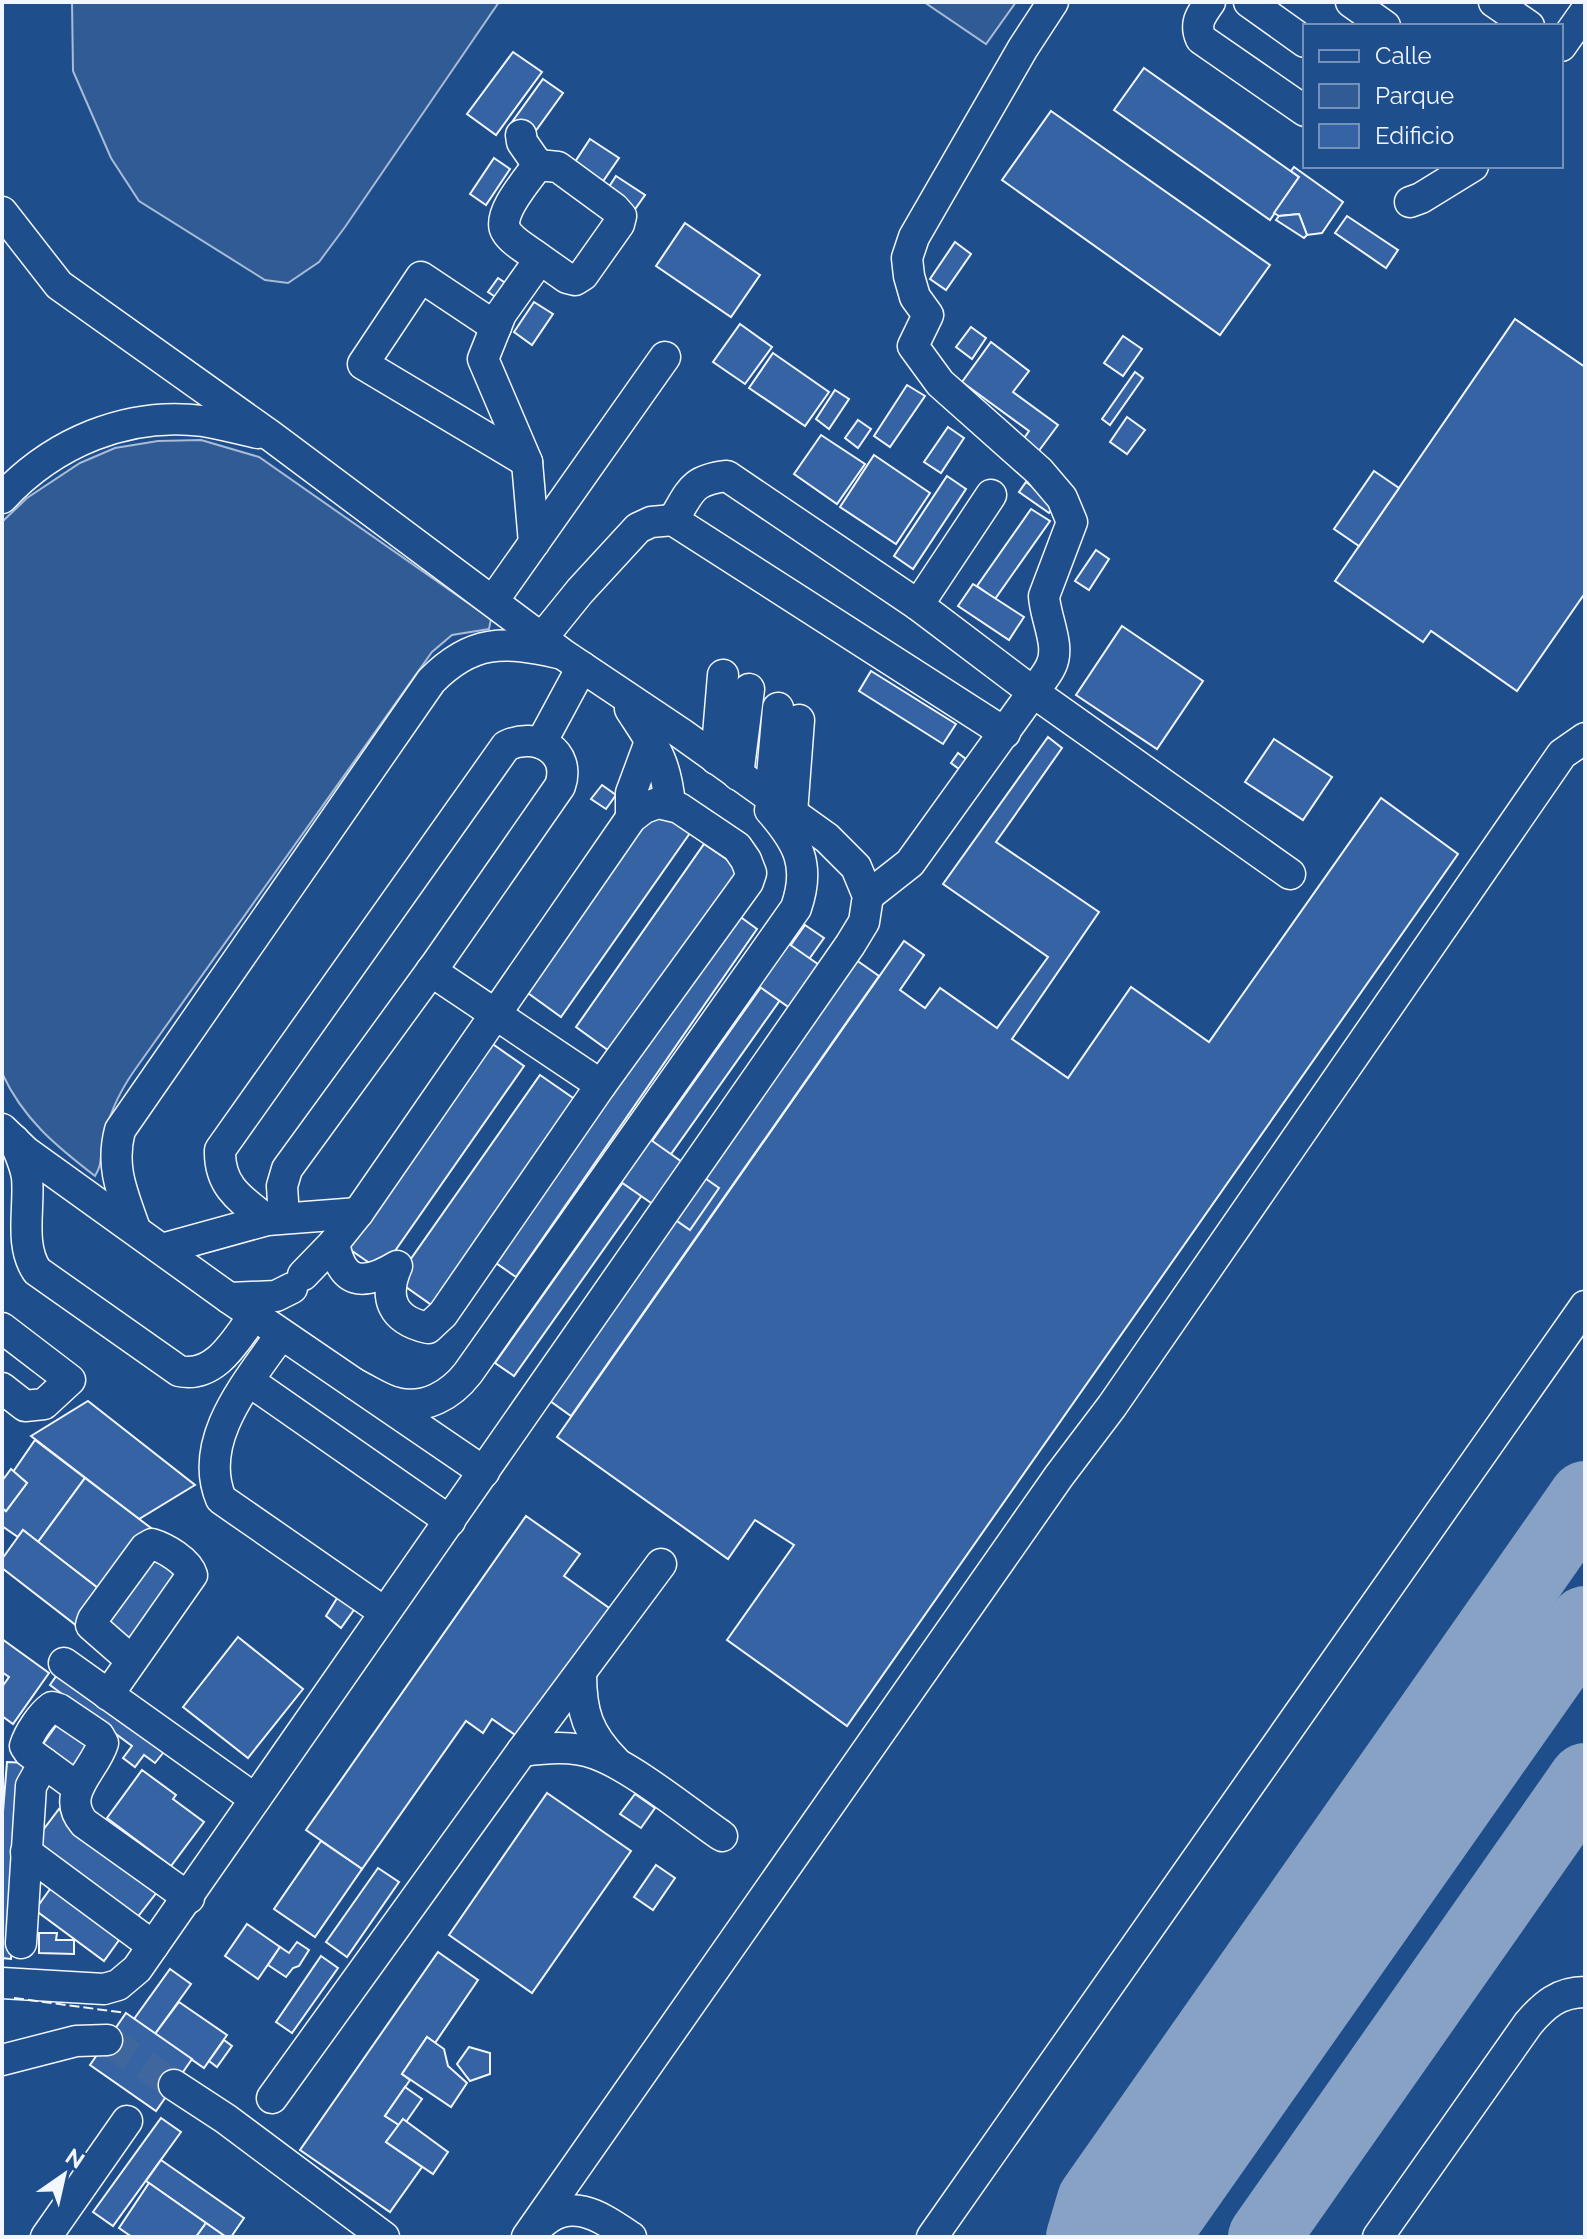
<svg xmlns="http://www.w3.org/2000/svg" width="1587" height="2239" viewBox="0 0 1587 2239" font-family="Raleway,sans-serif">
<style>
.green{fill:#305b95;stroke:#a8bbd7;stroke-width:2}
.lines{fill:none;stroke-linecap:round;stroke-linejoin:round}
.taxiway{stroke:#88a2c6;stroke-width:72}
.building{fill:#3563a3;stroke:#f2f6ff;stroke-width:2}
.minor-tunnel{stroke:#3f679d;stroke-width:30;stroke-dasharray:30 15;stroke-linecap:butt}
.minor-casing{stroke:#f2f6ff;stroke-width:33}
.minor{stroke:#1f4e8c;stroke-width:30}
.fence{stroke:#f2f6ff;stroke-width:2;stroke-dasharray:10 4;stroke-linecap:butt}
</style>
<rect width="100%" height="100%" fill="#1f4e8c"/>
<!-- green -->
<g class="green">
<path d="M72 2H499L345 227 319 262 288 283 265 280 139 201 111 158 73 71Z"/>
<path d="M924 2H1016L986 44Z"/>
<path d="M201 440 259 457 491 619 489 629 452 635 432 652 134 1071C118 1094 107 1119 102 1146 100 1159 102 1165 95 1176 56 1146 23 1119 2 1073V522L27 498 80 463 115 448 158 441Z"/>
</g>
<g class="lines">
<!-- taxiway -->
<g class="taxiway">
<path d="M1082 2237 1093 2200 1585 1497"/>
<path d="M1153 2237 1585 1622"/>
<path d="M1264 2237 1585 1779"/>
</g>
</g>
<!-- building -->
<g class="building">
<path d="M513 52 542 72 496 135 467 114Z"/>
<path d="M1144 68 1299 177 1270 220 1114 110Z"/>
<path d="M543 79 563 93 532 136 512 122Z"/>
<path d="M1051 111 1270 265 1220 335 1002 180Z"/>
<path d="M590 139 619 158 597 190 569 171Z"/>
<path d="M494 158 510 169 486 205 470 194Z"/>
<path d="M1294 167 1343 202 1322 233 1307 235 1299 214 1279 216 1274 213 1299 177 1291 171Z"/>
<path d="M616 176 645 195 633 212 605 193Z"/>
<path d="M1299 214 1307 235 1304 238 1276 220 1279 216Z"/>
<path d="M1347 216 1398 250 1386 268 1335 233Z"/>
<path d="M685 223 760 275 731 317 656 266Z"/>
<path d="M955 242 971 254 946 290 930 279Z"/>
<path d="M498 278 510 286 500 300 488 292Z"/>
<path d="M534 302 553 314 532 345 514 332Z"/>
<path d="M1515 319 1585 367V593L1517 691 1431 631 1423 642 1335 581Z"/>
<path d="M740 324 772 347 745 384 713 362Z"/>
<path d="M971 327 986 338 972 359 956 347Z"/>
<path d="M1123 336 1142 349 1123 376 1104 363Z"/>
<path d="M991 342 1029 371 1013 392 1058 425 1038 452 1022 441 1029 431 962 382Z"/>
<path d="M773 353 829 392 805 426 749 388Z"/>
<path d="M1135 372 1143 378 1110 425 1102 419Z"/>
<path d="M907 385 925 396 890 447 874 436Z"/>
<path d="M835 390 849 399 829 429 816 419Z"/>
<path d="M1127 417 1145 430 1127 454 1110 442Z"/>
<path d="M858 420 871 429 858 448 845 438Z"/>
<path d="M948 427 964 438 941 473 924 462Z"/>
<path d="M821 435 865 464 837 504 794 474Z"/>
<path d="M874 455 930 493 896 544 840 507Z"/>
<path d="M1374 471 1399 488 1359 546 1334 529Z"/>
<path d="M947 476 966 489 913 569 894 556Z"/>
<path d="M1026 482 1056 504 1049 513 1019 492Z"/>
<path d="M1031 509 1050 521 995 599 977 586Z"/>
<path d="M1096 550 1109 559 1089 590 1075 581Z"/>
<path d="M973 584 1024 617 1009 640 958 606Z"/>
<path d="M1122 626 1203 681 1157 749 1076 695Z"/>
<path d="M871 671 956 724 943 744 859 691Z"/>
<path d="M1048 737 1062 748 996 842 1099 912 1012 1039 1068 1078 1131 987 1209 1042 1381 798 1458 854 847 1726 727 1640 794 1545 755 1520 728 1559 557 1437 904 941 924 955 900 990 925 1008 940 988 997 1028 1048 957 943 884Z"/>
<path d="M1274 739 1332 777 1303 820 1245 782Z"/>
<path d="M958 753 966 759 959 769 951 763Z"/>
<path d="M602 785 616 795 606 809 591 799Z"/>
<path d="M653 808 690 833 561 1017 525 991Z"/>
<path d="M704 844 741 869 612 1053 576 1027Z"/>
<path d="M735 913 757 929 516 1277 493 1261Z"/>
<path d="M805 925 824 938 514 1376 495 1363Z"/>
<path d="M779 937 858 992 828 1035 750 980Z"/>
<path d="M839 948 879 976 571 1416 532 1388Z"/>
<path d="M487 1040 524 1066 381 1271 345 1246Z"/>
<path d="M540 1075 576 1100 433 1306 396 1280Z"/>
<path d="M641 1133 719 1188 690 1230 611 1175Z"/>
<path d="M88 1401 195 1485 139 1519 31 1436Z"/>
<path d="M35 1440 85 1478 38 1542 23 1530 18 1537 2 1526V1508L6 1511 27 1483 13 1472Z"/>
<path d="M11 1469 27 1483 6 1511 2 1508V1481Z"/>
<path d="M85 1478 151 1528 103 1592 38 1542Z"/>
<path d="M526 1516 580 1554 564 1576 612 1610 521 1739 492 1719 483 1733 466 1721 362 1869 306 1830Z"/>
<path d="M23 1530 103 1592 77 1626 2 1568V1559Z"/>
<path d="M156 1549 188 1574 134 1645 101 1621Z"/>
<path d="M339 1595 356 1607 341 1628 326 1616Z"/>
<path d="M238 1637 303 1689 248 1758 183 1707Z"/>
<path d="M2 1639 49 1673 13 1724 2 1716V1687L9 1677 2 1672Z"/>
<path d="M61 1669 167 1748 155 1763 144 1755 135 1767 123 1758 132 1746 50 1685Z"/>
<path d="M63 1716 99 1742 77 1773 41 1747Z"/>
<path d="M7 1762 27 1763 11 1959 2 1958V1824Z"/>
<path d="M142 1770 176 1795 173 1799 204 1822 171 1866 107 1818Z"/>
<path d="M547 1793 631 1851 532 1993 449 1935Z"/>
<path d="M635 1794 655 1808 641 1828 620 1814Z"/>
<path d="M59 1809 161 1887 136 1919 34 1842Z"/>
<path d="M321 1841 362 1869 315 1937 274 1909Z"/>
<path d="M656 1865 675 1878 653 1910 634 1897Z"/>
<path d="M378 1868 399 1882 347 1957 326 1942Z"/>
<path d="M58 1878 127 1929 104 1961 35 1910Z"/>
<path d="M247 1924 280 1947 258 1979 225 1956Z"/>
<path d="M39 1933H57L56 1940H74V1954L39 1953Z"/>
<path d="M297 1942 309 1950 299 1966 293 1968 286 1977 268 1965 280 1947 289 1953Z"/>
<path d="M438 1952 478 1980 435 2043 427 2037 402 2074 410 2080 385 2116 399 2125 386 2142 422 2167 390 2212 300 2150Z"/>
<path d="M321 1956 338 1968 292 2033 276 2022Z"/>
<path d="M170 1969 191 1984 155 2034 134 2019Z"/>
<path d="M179 2002 227 2035 204 2068 155 2034Z"/>
<path d="M126 2013 192 2059 156 2111 90 2065Z"/>
<path d="M427 2037 444 2049 448 2066 467 2083 451 2107 402 2074Z"/>
<path d="M224 2040 232 2046 217 2067 209 2061Z"/>
<path d="M469 2047 490 2053V2074L470 2081 457 2064Z"/>
<path d="M405 2087 422 2099 406 2122 403 2119 399 2125 385 2116Z"/>
<path d="M161 2118 181 2132 113 2226 93 2212Z"/>
<path d="M403 2119 448 2152 433 2174 386 2142Z"/>
<path d="M161 2160 244 2218 231 2237H226L146 2181Z"/>
<path d="M149 2183 206 2223 196 2237H132L119 2228Z"/>
<path d="M206 2223 226 2237H196Z"/>
</g>
<g class="lines">
<!-- minor-tunnel -->
<path class="minor-tunnel" d="M107 2040 174 2085"/>
<!-- minor casing -->
<g class="minor-casing">
<g id="minor">
<path d="M1210 2C1201 15 1194 23 1201 39L1305 111"/>
<path d="M1249 2 1305 42"/>
<path d="M1351 2 1385 26"/>
<path d="M1494 2 1529 26"/>
<path d="M1561 46 1585 12"/>
<path d="M521 135 522 142 538 165"/>
<path d="M1410 202 1421 198 1473 166"/>
<path d="M2 212 59 285 271 436 564 655 682 734 827 838 856 867 868 896 864 922 850 945 137 1969 118 1985 104 1989 2 1983"/>
<path d="M496 327 421 277 363 364 527 462"/>
<path d="M2 498C53 443 127 411 203 421 221 424 240 429 258 433"/>
<path d="M534 543 527 462 483 359 501 314 540 259C530 251 512 242 506 231 496 215 528 179 538 165L558 167 614 208 621 216 619 224 583 275 575 280 567 278 540 259"/>
<path d="M493 601 665 357"/>
<path d="M918 605 991 495"/>
<path d="M542 638 580 591 638 528 651 522 673 520"/>
<path d="M630 709C654 746 666 760 670 805"/>
<path d="M1005 733 673 520C691 491 691 480 727 476L918 605 1033 692C1039 684 1047 675 1051 666 1061 646 1045 618 1044 596L1072 522 1062 498 1039 471 940 383 913 346 928 315 915 297 909 276 907 258 914 237 1023 48 1053 2"/>
<path d="M541 743 582 667"/>
<path d="M716 759 723 675"/>
<path d="M738 775 749 689"/>
<path d="M770 798 778 708"/>
<path d="M658 803 679 808 737 847 746 860 751 873 748 882 601 1085 443 1314 428 1328C392 1320 383 1298 397 1266 362 1287 342 1284 334 1243L358 1213 631 818 644 808Z"/>
<path d="M792 813 799 720"/>
<path d="M631 818V793L651 739"/>
<path d="M868 896 910 863 1033 692 1290 874"/>
<path d="M431 971 601 1085"/>
<path d="M2 1129 26 1152 229 1298 484 1472"/>
<path d="M14 1140C19 1152 25 1164 27 1177 30 1207 19 1245 37 1271L179 1371C215 1379 236 1340 254 1315"/>
<path d="M267 1220C240 1199 219 1186 220 1150L506 746C536 731 572 751 560 786L437 963 287 1169 282 1186 284 1217"/>
<path d="M135 1229C123 1194 110 1168 120 1130L431 681C472 639 504 641 558 653"/>
<path d="M162 1249 267 1220 358 1213"/>
<path d="M303 1275 334 1243"/>
<path d="M229 1298 276 1296 292 1288"/>
<path d="M2 1328 70 1380 44 1404 25 1406 2 1388"/>
<path d="M281 1334C250 1380 196 1439 221 1499L384 1612"/>
<path d="M249 1381 450 1521"/>
<path d="M355 1384C368 1390 382 1400 396 1403 425 1410 451 1395 468 1373L796 908C811 865 798 842 770 810"/>
<path d="M64 1663 255 1799"/>
<path d="M581 1674C581 1712 588 1734 615 1761"/>
<path d="M108 1695 192 1575C188 1561 165 1548 152 1544L145 1548 93 1619 91 1625 131 1660"/>
<path d="M522 1751C546 1748 572 1745 596 1754 634 1768 687 1812 722 1836"/>
<path d="M77 1787 29 1752 25 1746C29 1733 41 1715 52 1707L59 1709 99 1736 103 1743C95 1770 59 1794 84 1823L189 1898"/>
<path d="M26 1852 153 1946"/>
<path d="M21 1943 31 1786 44 1763"/>
<path d="M2 2060 76 2041 107 2040"/>
<path d="M174 2085 226 2119 384 2237"/>
<path d="M272 2098 522 1751 661 1564"/>
<path d="M538 2227C570 2194 601 2217 631 2237"/>
<path d="M46 2237 127 2121"/>
<path d="M527 2237 1059 1476 1112 1406 1562 754 1585 738"/>
<path d="M932 2237 1585 1306"/>
<path d="M1378 2237 1528 2024C1544 2005 1559 1992 1585 1992"/>
</g>
</g>
<!-- minor -->
<use href="#minor" class="minor"/>
<!-- fence -->
<path class="fence" d="M14 1998 126 2013"/>
</g>
<!-- border -->
<rect width="1587" height="2239" fill="none" stroke="#f2f6ff" stroke-width="8"/>
<!-- legend -->
<rect x="1303" y="24" width="260" height="144" fill="#1f4e8c" stroke="#7391ba" stroke-width="2"/>
<rect x="1319" y="50" width="40" height="12" fill="#1f4e8c" stroke="#7391ba" stroke-width="2"/>
<text x="1375" y="64" font-size="24" fill="#f2f6ff">Calle</text>
<rect x="1319" y="84" width="40" height="24" fill="#305b95" stroke="#7391ba" stroke-width="2"/>
<text x="1375" y="104" font-size="24" fill="#f2f6ff">Parque</text>
<rect x="1319" y="124" width="40" height="24" fill="#3563a3" stroke="#7391ba" stroke-width="2"/>
<text x="1375" y="144" font-size="24" fill="#f2f6ff">Edificio</text>
<!-- north arrow -->
<g transform="translate(64 2175) rotate(34)" stroke="#1f4e8c" stroke-width="6" paint-order="stroke">
<path d="M0-6L14 30L0 20L-14 30Z" fill="#f2f6ff"/>
<text y="-12" font-size="22" font-weight="bold" text-anchor="middle" fill="#f2f6ff">N</text>
</g>
</svg>
